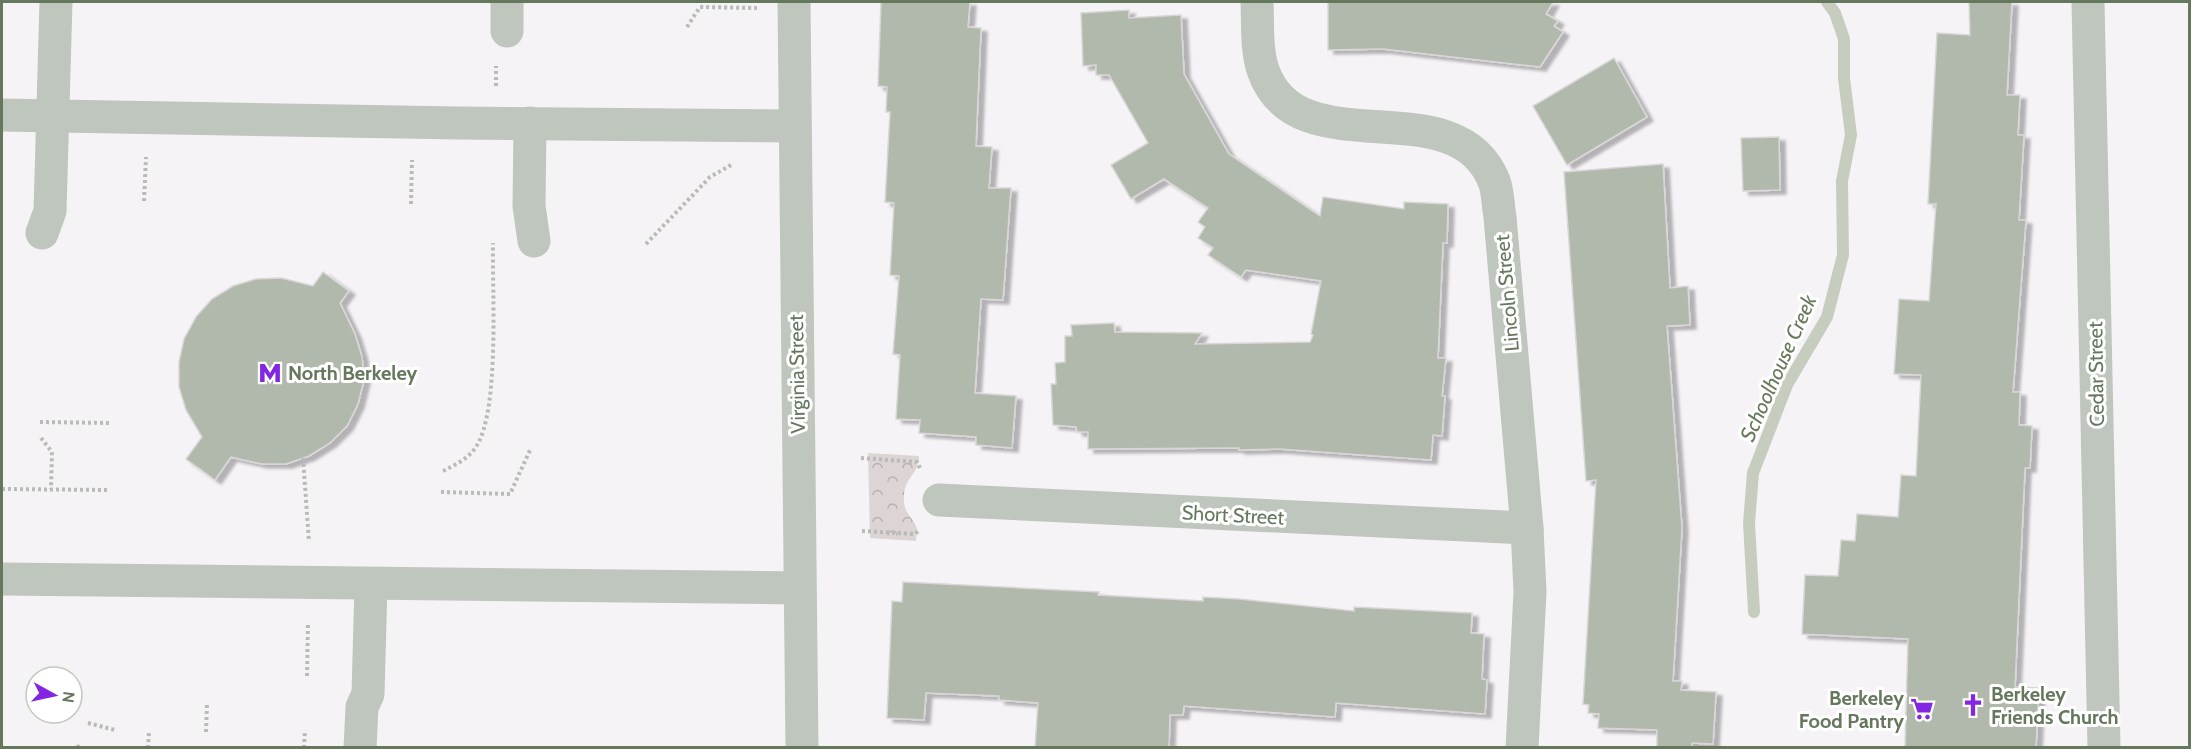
<svg xmlns="http://www.w3.org/2000/svg" width="2191" height="749" viewBox="0 0 2191 749" font-family="Cabin,sans-serif">
<style>
.forest{fill:url(#forest-crowns)}
.lines{fill:none;stroke-linecap:round;stroke-linejoin:round}
.stream{stroke:#c6cdbe;stroke-width:12}
.building{fill:#b1b9ac;stroke:#d8d6d7;stroke-width:1.5;filter:url(#shadow)}
.path{stroke:#b7bcb5;stroke-width:4;stroke-dasharray:3 3;stroke-linecap:butt}
.minor{stroke:#bfc6bd;stroke-width:33}
.labels{text-anchor:middle;dominant-baseline:central;stroke-width:6;stroke-linejoin:round;paint-order:stroke}
.street-label{font-size:20px;fill:#65785d;stroke:#fff}
.poi-label{font-size:20px;font-weight:bold;fill:#65785d;stroke:#fff;text-anchor:start}
.water-label{font-size:21px;font-style:italic;fill:#6a7a5c;stroke:#fff}
</style>
<defs>
<pattern id="forest-crowns" width="20" height="18" patternUnits="userSpaceOnUse" patternTransform="scale(1.5)"><rect width="20" height="18" fill="#ddd4d5"/><path d="M2 6a3 3 0 1 1 6 0M12 15a3 3 0 1 1 6 0" fill="none" stroke="#b7b1b0"/></pattern>
<filter id="shadow"><feDropShadow dx="6" dy="4" stdDeviation="1.5" flood-color="#0004"/></filter>
</defs>
<rect width="100%" height="100%" fill="#f6f3f6"/>
<!-- forest -->
<path class="forest" d="M868 453 919 456C919 474 905 477 904 495 903 513 910 513 916 526 918 529 916 537 916 541L870 538Z"/>
<g class="lines">
<!-- stream -->
<path class="stream" d="M1754 612 1749 523 1753 473 1787 385 1827 317 1843 255 1842 181 1851 135 1844 78V39L1835 13 1827 2"/>
</g>
<!-- building -->
<g class="building">
<path d="M881 2H970L968 27 981 28 976 146 992 147 989 188H1011L1003 300 981 299 975 393 1016 396 1012 448 976 445V437L919 433 920 420 896 419 900 355 893 354 899 276 890 275 894 203 885 202 890 112H886L887 87 878 86Z"/>
<path d="M1328 2H1553L1546 14 1558 21 1554 26 1563 32 1540 67 1383 49 1328 50Z"/>
<path d="M1969 2H2012L2007 95H2020L2018 135H2024L2019 220H2026L2013 392H2020L2019 425 2032 426 2030 468H2025L2015 687 2039 688 2036 747H1905L1908 639 1802 634 1805 575 1838 576 1841 540 1855 541 1857 514 1898 517 1901 475 1916 476 1921 375 1894 374 1899 299 1929 301 1936 204H1928L1937 33 1970 35Z"/>
<path d="M1129 10V18L1181 15 1184 74 1229 154 1320 216 1323 197 1404 209V202L1448 204 1447 243H1443L1438 358H1446L1442 396H1445L1442 436 1433 435 1431 460 1279 449 1239 450V448L1088 449V432H1077L1076 427 1053 425 1051 384H1056L1055 363 1065 362V336H1072L1071 325 1114 323 1115 332 1202 333 1195 344 1310 342 1313 335 1311 334 1321 281 1246 270 1241 277 1208 255 1213 248 1198 238 1205 227 1198 222 1208 208 1164 179 1131 199 1111 165 1148 143 1109 75H1096V65L1083 66 1081 13Z"/>
<path d="M1614 58 1647 117 1567 165 1533 106Z"/>
<path d="M1779 137 1780 190 1743 191 1741 138Z"/>
<path d="M1663 164 1670 288 1688 286 1690 325 1667 326 1682 528 1673 681H1682L1681 690 1716 692 1713 744 1692 743V747H1657V730L1598 728 1599 714 1588 713 1589 705 1583 704 1596 480 1586 481 1564 172Z"/>
<path d="M323 272 349 291 340 303 355 334 362 357 364 380 358 404 347 426 330 443 309 456 286 464H262L231 457 215 480 186 459 202 437 186 410 179 387V362L184 339 196 317 212 299 233 286 256 279 281 278 313 286Z"/>
<path d="M903 582 1099 592 1098 595 1203 601V597L1239 599 1354 611V607L1472 613 1471 633 1484 634 1482 679 1487 680 1485 714 1336 703 1335 717 1184 706 1183 715H1170L1169 747H1035L1038 703 999 700V696L926 693 924 720 887 718 892 601 902 602Z"/>
</g>
<g class="lines">
<!-- path -->
<g class="path">
<path d="M687 27 700 7 757 8"/>
<path d="M496 86V66"/>
<path d="M144 201 146 157"/>
<path d="M411 204 412 160"/>
<path d="M646 244 710 177 731 165"/>
<path d="M40 422 109 423"/>
<path d="M41 438 52 452 51 489"/>
<path d="M303 458 309 542"/>
<path d="M861 458 917 462 920 468"/>
<path d="M443 471C455 465 468 459 476 447 500 410 492 291 493 243"/>
<path d="M2 489 108 490"/>
<path d="M441 492 510 494 531 448"/>
<path d="M862 531 915 534 919 530"/>
<path d="M307 676 308 622"/>
<path d="M88 723 115 730"/>
<path d="M206 732 207 703"/>
<path d="M77 745 79 748"/>
<path d="M148 748 149 731"/>
<path d="M304 748 305 730"/>
</g>
<!-- minor -->
<g class="minor">
<path d="M794 2 802 748"/>
<path d="M1257 2C1258 23 1256 49 1263 70 1297 170 1455 84 1494 181 1498 191 1498 206 1500 217L1527 528 1530 592 1522 748"/>
<path d="M2088 2 2104 748"/>
<path d="M507 31V2"/>
<path d="M2 115 459 123 794 126"/>
<path d="M530 123 529 206 534 241"/>
<path d="M42 233 50 211 56 2"/>
<path d="M939 500 1527 528"/>
<path d="M2 579 799 588"/>
<path d="M360 748 362 707 368 694 371 584"/>
</g>
</g>
<!-- icons -->
<defs>
<g id="metro-bare" transform="scale(1.8)"><path d="M-5.5 5V-5H-3L0 0L3-5H5.5V5H3V-.5L0 4L-3-.5V5Z" fill="#8326e4" stroke="#fff" stroke-width="2.5" paint-order="stroke"/></g>
<g id="church-bare" transform="scale(1.8)"><path d="M-1.2-6h2.4v3.5h3.3v2.4h-3.3V6h-2.4V-.1h-3.3v-2.4h3.3Z" fill="#8326e4" stroke="#fff" stroke-width="2.5" paint-order="stroke"/></g>
<g id="supermarket-bare" transform="scale(1.8)"><path d="M-6-5.5h2.5l.6 2H6L4.5 2H-2.5L-4.4-4H-6ZM-1.5 3.2a1.3 1.3 0 1 0 .1 0ZM3 3.2a1.3 1.3 0 1 0 .1 0Z" fill="#8326e4" stroke="#fff" stroke-width="2.5" paint-order="stroke"/></g>
</defs>
<g fill-rule="evenodd">
<use href="#metro-bare" x="270" y="373"/>
<use href="#church-bare" x="1973" y="705"/>
<use href="#supermarket-bare" x="1922" y="709"/>
</g>
<g class="labels">
<!-- street labels -->
<g class="street-label">
<text transform="translate(1507 293) rotate(-95)">Lincoln Street</text>
<text transform="translate(797 374) rotate(-91)">Virginia Street</text>
<text transform="translate(2096 374) rotate(-91)">Cedar Street</text>
<text transform="translate(1233 515) rotate(3)">Short Street</text>
</g>
<!-- poi labels -->
<g class="poi-label">
<text x="288" y="373">North Berkeley</text>
<text x="1991" y="694">Berkeley<tspan x="1991" dy="23">Friends Church</tspan></text>
<text x="1904" y="698" text-anchor="end">Berkeley<tspan x="1904" dy="23">Food Pantry</tspan></text>
</g>
<!-- water labels -->
<g class="water-label">
<text transform="translate(1778 368) rotate(-66)">Schoolhouse Creek</text>
</g>
</g>
<!-- border -->
<rect width="2191" height="749" fill="none" stroke="#65785d" stroke-width="6"/>
<!-- north arrow -->
<g transform="translate(54 695) rotate(98)"><circle r="28" fill="#ffffff" stroke="#c1c9be" stroke-width="1.5"/>
<path d="M0-4.5L10 22L0 15L-10 22Z" fill="#8326e4"/>
<text y="-9" font-size="16" font-weight="bold" text-anchor="middle" fill="#65785d">N</text>
</g>
</svg>
